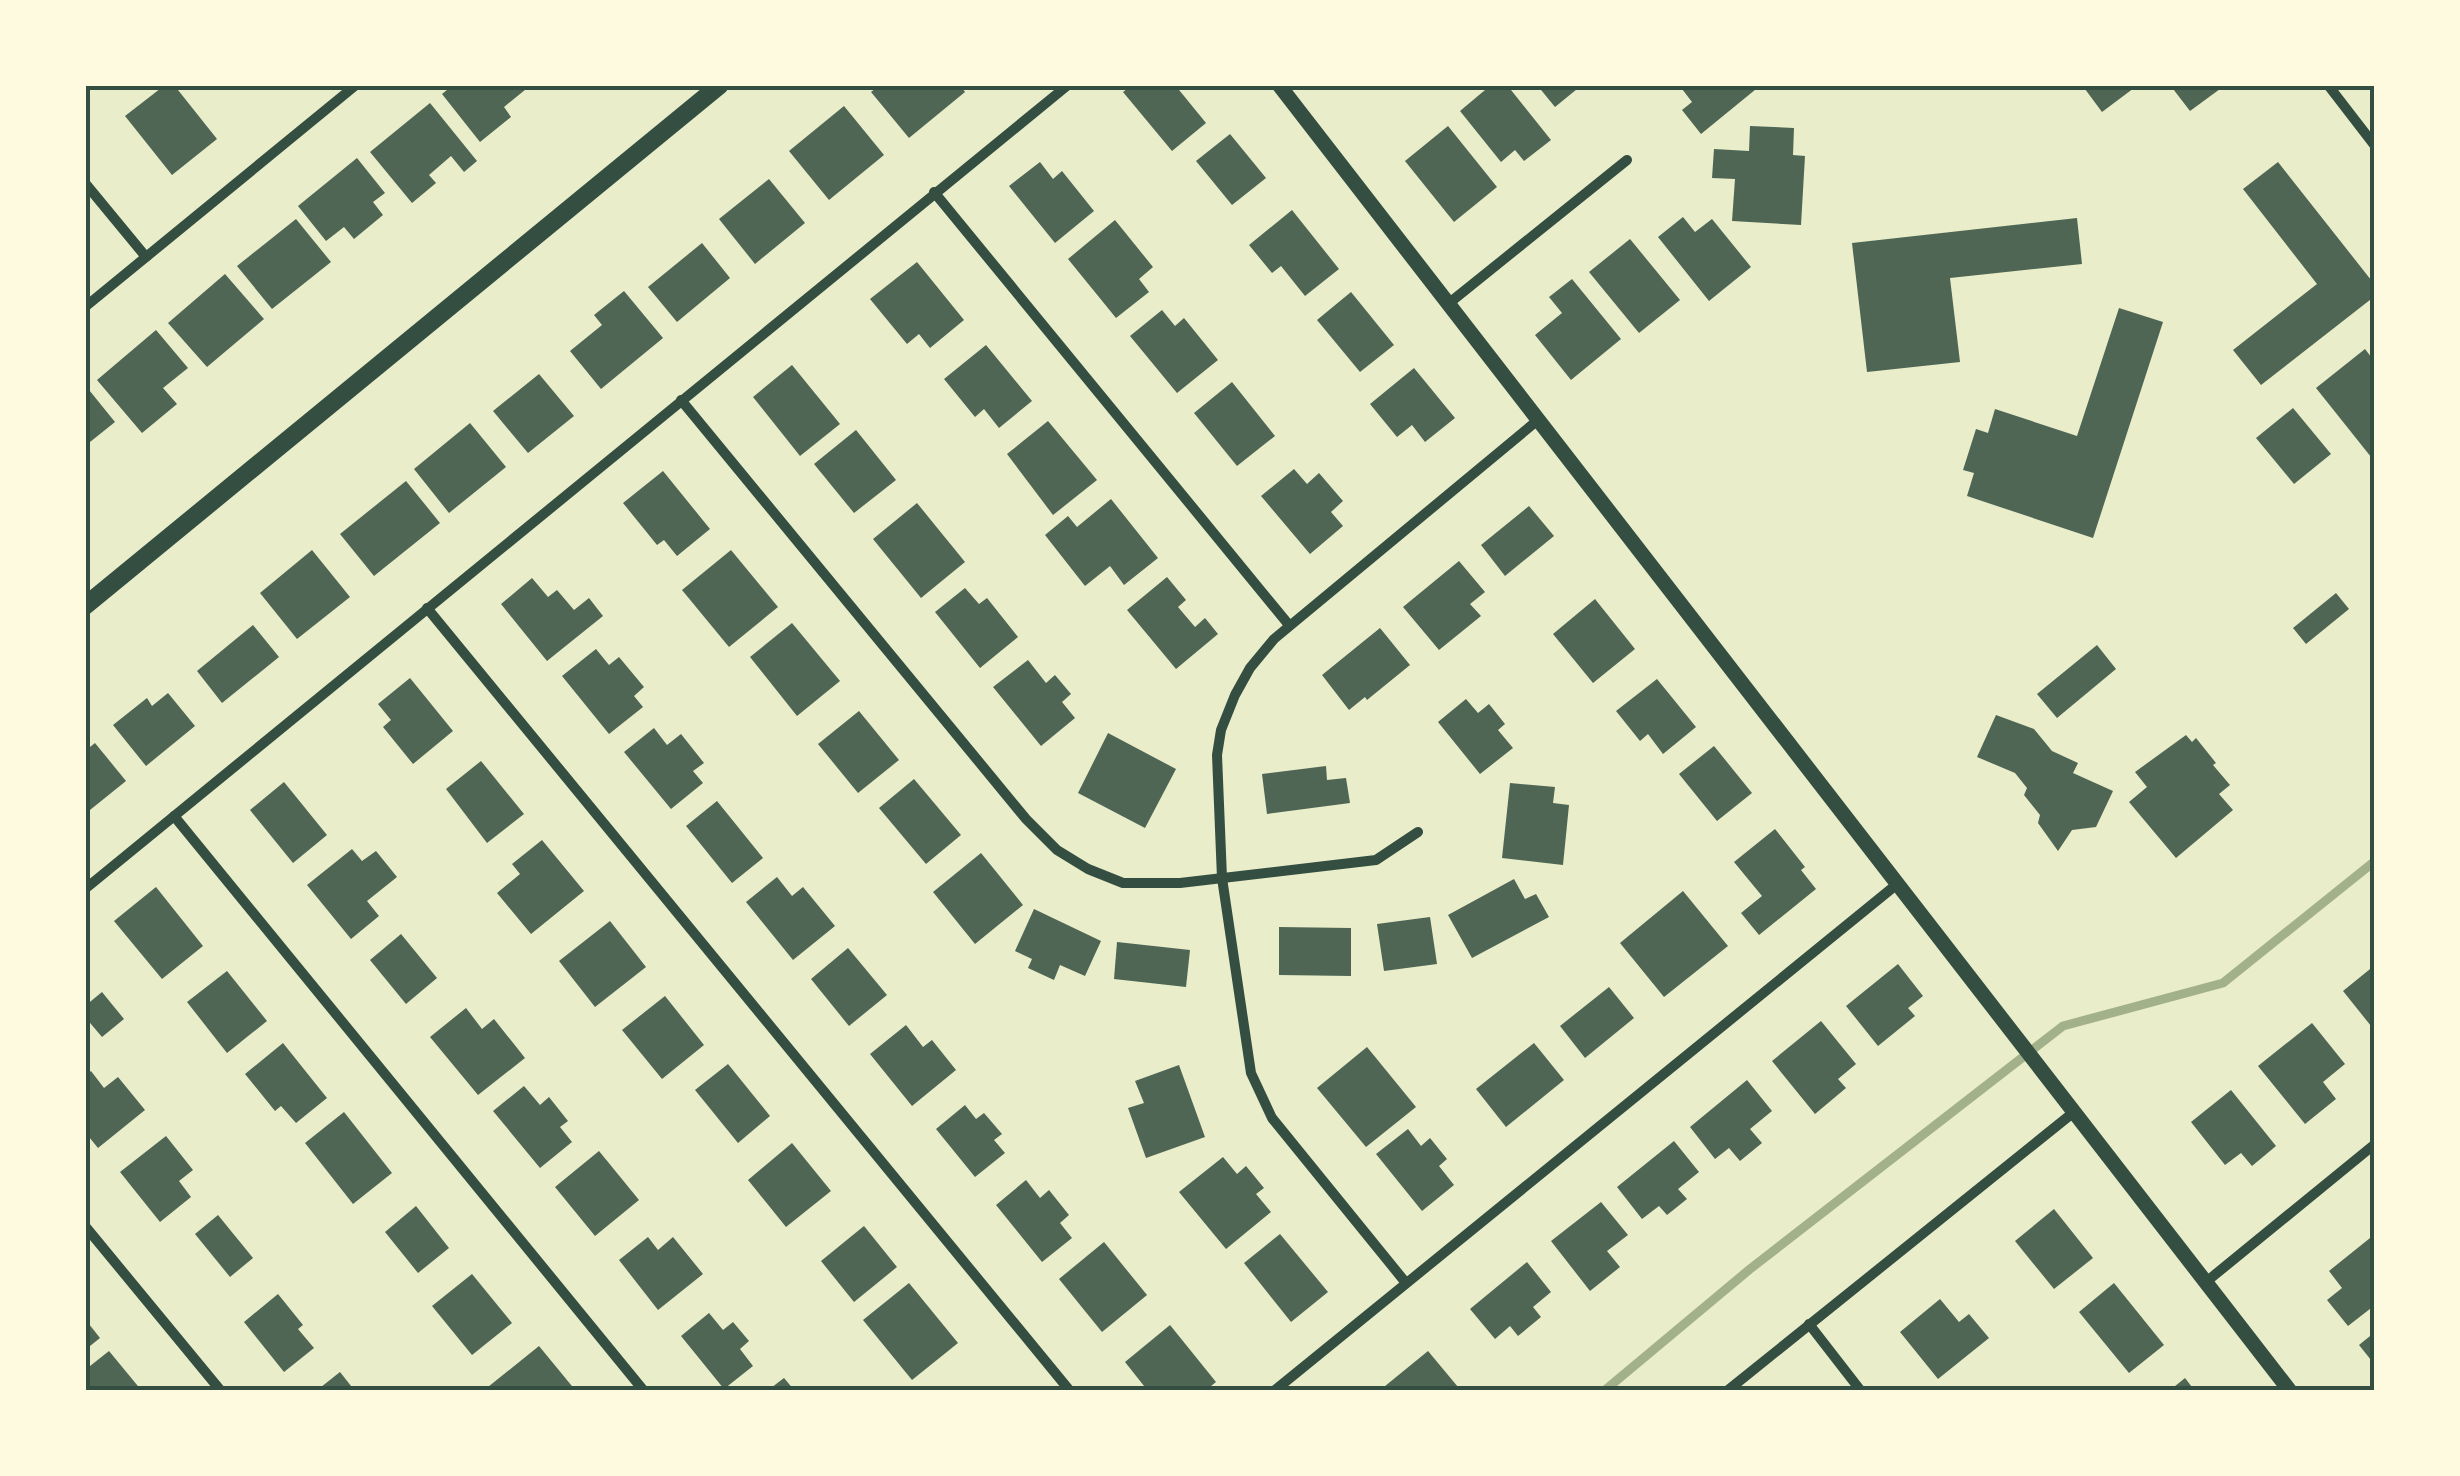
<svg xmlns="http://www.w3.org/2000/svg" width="2460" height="1476" viewBox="0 0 2460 1476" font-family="Spectral,serif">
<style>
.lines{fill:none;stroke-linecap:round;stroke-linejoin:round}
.stream{stroke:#a3b18a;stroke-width:9}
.building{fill:#4f6655}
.minor{stroke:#344e41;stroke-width:10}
.tertiary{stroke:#344e41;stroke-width:15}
.secondary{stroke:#344e41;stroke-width:18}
.neatline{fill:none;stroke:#344e41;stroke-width:4}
</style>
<rect width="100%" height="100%" fill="#e9edc9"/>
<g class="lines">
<!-- stream -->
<path class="stream" d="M1604 1391 1750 1269 2063 1026 2223 983 2375 861"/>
</g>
<!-- building -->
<g class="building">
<path d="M165 85H174L217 139 172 175 125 116Z"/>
<path d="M453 85H531L504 107 511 117 480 142 442 94Z"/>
<path d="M880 85H960L965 92 909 138 871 92Z"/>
<path d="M1132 85H1175L1206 123 1172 151 1123 92Z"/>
<path d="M1491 85H1507L1551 140 1524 161 1515 150 1501 162 1460 111Z"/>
<path d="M1537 85H1582L1555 107Z"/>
<path d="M1679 85H1761L1701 134 1682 110 1692 102Z"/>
<path d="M2082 85H2138L2102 112Z"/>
<path d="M2170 85H2217L2220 89 2190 111Z"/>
<path d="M430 103 477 161 464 172 451 156 429 175 436 183 412 203 370 152Z"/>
<path d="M844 106 884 155 829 200 789 151Z"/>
<path d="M1448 126 1497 187 1454 222 1405 161Z"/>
<path d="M1750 126 1794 128 1793 155 1805 156 1801 225 1732 221 1735 179 1712 178 1714 149 1749 151Z"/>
<path d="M1230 134 1266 178 1232 205 1196 161Z"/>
<path d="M357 158 385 193 373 202 383 215 354 239 344 227 326 241 298 206Z"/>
<path d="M1040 162 1053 179 1062 171 1094 211 1055 243 1009 186Z"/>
<path d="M2278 162 2375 285V296L2261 385 2233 350 2317 284 2243 189Z"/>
<path d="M769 179 805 223 755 264 719 219Z"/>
<path d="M1292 210 1339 269 1305 296 1281 266 1272 273 1249 245Z"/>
<path d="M1683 217 1695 232 1712 219 1751 267 1709 301 1658 237Z"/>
<path d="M2077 218 2082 264 1950 278 1960 362 1867 372 1852 243Z"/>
<path d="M296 219 331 262 272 309 237 266Z"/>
<path d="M1115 220 1153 267 1139 279 1149 292 1116 318 1068 259Z"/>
<path d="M1630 239 1680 300 1639 333 1589 272Z"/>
<path d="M702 243 730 278 677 322 648 287Z"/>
<path d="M917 262 964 320 930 348 919 334 907 344 870 299Z"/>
<path d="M225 274 264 319 207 367 168 323Z"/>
<path d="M1572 279 1621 339 1571 380 1535 335 1562 313 1549 297Z"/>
<path d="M624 291 663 338 601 389 570 351 602 325 594 315Z"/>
<path d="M1351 292 1394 345 1360 372 1317 320Z"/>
<path d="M2119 308 2163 322 2093 538 1967 496 1974 473 1963 470 1976 429 1988 433 1995 409 2077 436Z"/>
<path d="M1162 310 1175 326 1184 318 1218 360 1177 393 1130 336Z"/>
<path d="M156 330 188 368 163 388 177 404 142 433 97 380Z"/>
<path d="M986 345 1032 401 999 428 984 409 975 417 944 379Z"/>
<path d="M2365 349 2375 362V462L2316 388Z"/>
<path d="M792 365 840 424 800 456 753 397Z"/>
<path d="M1414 368 1455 418 1425 442 1412 425 1397 437 1370 404Z"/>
<path d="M539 374 574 416 528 453 493 411Z"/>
<path d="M1232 382 1275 436 1237 466 1194 413Z"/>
<path d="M85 385 115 422 85 446Z"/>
<path d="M2293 408 2331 454 2294 484 2256 438Z"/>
<path d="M1048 421 1097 480 1053 515 1007 454Z"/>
<path d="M470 423 506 467 449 513 414 469Z"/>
<path d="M856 430 896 480 854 513 814 464Z"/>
<path d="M1294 469 1307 484 1319 473 1343 501 1331 512 1343 526 1310 554 1261 496Z"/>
<path d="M663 471 710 529 677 556 664 540 657 545 623 503Z"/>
<path d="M406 481 440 523 374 576 340 534Z"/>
<path d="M1111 499 1158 558 1124 585 1110 566 1085 586 1045 535 1068 516 1077 527Z"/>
<path d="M917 503 965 562 921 598 873 539Z"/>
<path d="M1529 506 1554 536 1505 576 1481 545Z"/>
<path d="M312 550 350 597 297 639 260 593Z"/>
<path d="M731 550 778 607 729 647 682 590Z"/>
<path d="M1459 561 1485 592 1470 604 1481 616 1439 650 1403 607Z"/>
<path d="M1167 577 1186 600 1178 607 1195 627 1205 618 1218 634 1176 669 1127 610Z"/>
<path d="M532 578 548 597 557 590 574 610 589 598 603 616 547 661 501 604Z"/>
<path d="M965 588 979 604 987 598 1018 637 980 668 935 612Z"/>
<path d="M2336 593 2349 609 2306 644 2293 628Z"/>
<path d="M1595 599 1635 649 1593 683 1553 634Z"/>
<path d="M792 623 840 681 797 716 750 657Z"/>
<path d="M253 625 279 657 222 703 197 671Z"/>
<path d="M1380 628 1410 665 1367 700 1365 697 1349 710 1322 675Z"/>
<path d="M2097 645 2116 669 2057 718 2037 694Z"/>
<path d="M596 649 609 665 619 657 644 687 634 696 643 707 609 734 562 676Z"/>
<path d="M1028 660 1046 683 1055 675 1071 694 1062 702 1075 718 1041 746 993 687Z"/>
<path d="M410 678 453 731 413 764 383 727 391 720 378 704Z"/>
<path d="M1657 679 1696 727 1663 754 1648 734 1640 741 1616 711Z"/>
<path d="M168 693 195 726 146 766 113 725 147 698 152 706Z"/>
<path d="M1466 699 1478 713 1489 704 1505 724 1498 730 1513 748 1480 774 1438 722Z"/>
<path d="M859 711 899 760 858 793 818 744Z"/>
<path d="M1996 715 2034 729 2052 751 2078 763 2073 773 2113 791 2096 827 2072 830 2058 851 2038 823 2040 815 2024 795 2027 788 2015 773 1977 757Z"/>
<path d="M654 728 667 745 681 734 704 763 693 771 703 783 671 809 624 752Z"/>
<path d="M1108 733 1176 769 1145 828 1078 793Z"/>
<path d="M2186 735 2192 742 2196 738 2216 763 2213 765 2230 785 2219 794 2233 810 2176 858 2129 802 2147 787 2135 772Z"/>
<path d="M95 743 126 781 85 814V751Z"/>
<path d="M1714 746 1752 793 1717 821 1679 774Z"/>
<path d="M481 761 524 814 487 843 446 789Z"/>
<path d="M1326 766 1327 780 1346 778 1350 803 1267 814 1262 774Z"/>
<path d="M914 779 961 835 926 864 879 808Z"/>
<path d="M284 782 327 835 293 863 250 810Z"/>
<path d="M1510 783 1555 787 1553 803 1569 805 1563 865 1502 858Z"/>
<path d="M717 801 763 858 732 883 686 826Z"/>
<path d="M1775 829 1805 867 1801 870 1816 889 1759 935 1741 913 1762 896 1734 862Z"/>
<path d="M542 840 584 891 531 934 497 893 520 874 512 864Z"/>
<path d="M352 849 362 861 376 851 397 877 367 901 379 916 351 939 307 885Z"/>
<path d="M981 853 1023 905 975 944 933 892Z"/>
<path d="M777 877 792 896 803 887 835 926 793 960 746 902Z"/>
<path d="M1514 879 1525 899 1536 894 1549 917 1472 958 1448 915Z"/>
<path d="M156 887 203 946 162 979 114 921Z"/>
<path d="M1683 891 1728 946 1664 997 1620 943Z"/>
<path d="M1034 909 1101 941 1085 976 1060 965 1054 980 1028 968 1032 959 1015 951Z"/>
<path d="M1430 917 1437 964 1384 971 1377 924Z"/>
<path d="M610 921 646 967 595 1007 559 961Z"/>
<path d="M1279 927 1351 928V976L1279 975Z"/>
<path d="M401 934 437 978 406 1004 370 960Z"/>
<path d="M1117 942 1190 950 1186 987 1114 979Z"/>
<path d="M848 948 887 995 849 1026 811 979Z"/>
<path d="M1898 964 1923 996 1908 1008 1915 1016 1878 1046 1846 1006Z"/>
<path d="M2375 965V1031L2343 991Z"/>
<path d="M227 971 267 1021 227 1053 187 1002Z"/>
<path d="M1609 987 1634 1018 1585 1058 1560 1026Z"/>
<path d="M102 992 124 1019 102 1037 85 1017V1006Z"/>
<path d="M665 996 704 1045 662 1079 622 1030Z"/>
<path d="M466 1008 482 1029 494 1019 525 1058 478 1095 430 1037Z"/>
<path d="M1821 1021 1856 1064 1838 1079 1846 1088 1815 1114 1772 1061Z"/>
<path d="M2312 1023 2345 1064 2323 1082 2336 1099 2305 1124 2258 1066Z"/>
<path d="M906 1025 923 1047 932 1040 956 1070 912 1106 870 1054Z"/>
<path d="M283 1043 327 1098 296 1123 281 1106 275 1111 245 1074Z"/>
<path d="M1534 1043 1564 1080 1506 1127 1476 1089Z"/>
<path d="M1367 1047 1416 1107 1366 1147 1317 1088Z"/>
<path d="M728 1064 770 1116 738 1143 695 1090Z"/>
<path d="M1179 1065 1205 1137 1146 1158 1128 1108 1144 1103 1135 1081Z"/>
<path d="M91 1071 104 1088 118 1077 145 1110 98 1148 85 1132V1076Z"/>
<path d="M1747 1080 1772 1111 1750 1129 1762 1143 1740 1161 1729 1148 1715 1159 1690 1127Z"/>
<path d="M524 1086 540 1105 549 1097 568 1121 560 1127 572 1142 540 1168 493 1111Z"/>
<path d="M2231 1090 2276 1146 2252 1166 2241 1153 2225 1165 2191 1122Z"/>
<path d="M965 1105 976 1119 984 1113 1002 1134 994 1140 1005 1153 975 1177 936 1129Z"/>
<path d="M344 1112 392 1173 353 1204 305 1143Z"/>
<path d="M1408 1129 1421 1146 1430 1138 1447 1159 1439 1166 1454 1185 1422 1211 1376 1154Z"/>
<path d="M166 1136 193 1170 179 1181 191 1197 160 1222 120 1172Z"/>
<path d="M1674 1141 1699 1172 1678 1189 1687 1199 1667 1215 1659 1206 1642 1219 1617 1187Z"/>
<path d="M792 1143 831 1191 786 1227 748 1180Z"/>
<path d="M599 1151 639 1200 595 1236 555 1187Z"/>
<path d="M1223 1157 1237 1174 1246 1166 1264 1188 1256 1194 1271 1212 1226 1249 1179 1192Z"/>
<path d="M1026 1180 1040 1198 1049 1190 1069 1215 1060 1223 1072 1238 1042 1262 996 1205Z"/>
<path d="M1601 1202 1628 1235 1607 1251 1620 1267 1590 1291 1551 1241Z"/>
<path d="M416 1206 449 1248 418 1273 385 1232Z"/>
<path d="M2054 1209 2093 1258 2054 1289 2015 1241Z"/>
<path d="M218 1215 253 1258 230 1277 195 1234Z"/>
<path d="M864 1226 897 1267 854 1302 821 1261Z"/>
<path d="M1280 1234 1328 1292 1291 1322 1244 1263Z"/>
<path d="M2375 1234V1305L2348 1326 2327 1300 2342 1288 2329 1271Z"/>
<path d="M648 1237 658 1250 673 1237 703 1274 658 1310 619 1260Z"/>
<path d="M1104 1242 1147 1295 1102 1332 1059 1279Z"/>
<path d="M1527 1262 1551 1292 1533 1307 1541 1317 1518 1336 1510 1326 1495 1339 1470 1309Z"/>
<path d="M472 1274 512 1323 472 1355 432 1306Z"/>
<path d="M909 1283 958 1343 912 1380 863 1320Z"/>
<path d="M2114 1283 2164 1345 2129 1373 2079 1312Z"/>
<path d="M278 1294 303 1325 298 1329 314 1348 284 1372 244 1322Z"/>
<path d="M1940 1299 1959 1322 1969 1314 1989 1338 1938 1379 1900 1332Z"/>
<path d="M709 1313 723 1330 733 1322 749 1341 740 1349 753 1366 724 1389 681 1336Z"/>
<path d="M85 1319 100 1338 85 1350Z"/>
<path d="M1170 1325 1216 1382 1205 1391H1148L1125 1362Z"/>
<path d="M2375 1332V1365L2359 1345Z"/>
<path d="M539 1346 576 1391H483Z"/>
<path d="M109 1351 142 1391H85V1370Z"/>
<path d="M1428 1351 1458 1387 1452 1391H1379Z"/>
<path d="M340 1372 355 1391H316Z"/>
<path d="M784 1378 795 1391H767Z"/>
<path d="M2185 1378 2195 1391H2169Z"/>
</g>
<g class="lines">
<!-- minor -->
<g class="minor">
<path d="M2328 85 2375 146"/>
<path d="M85 183 146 257"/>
<path d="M934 192 1289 625"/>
<path d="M1448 304 1627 160"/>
<path d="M85 307 356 85"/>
<path d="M681 400 1026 819 1057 850 1088 869 1123 883H1180L1376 860 1418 832"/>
<path d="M427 608 1070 1391"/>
<path d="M174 816 644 1391"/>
<path d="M85 889 1068 85"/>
<path d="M85 1226 221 1391"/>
<path d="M2206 1282 2375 1144"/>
<path d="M1406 1283 1272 1118 1251 1073 1222 878 1217 755 1221 730 1235 695 1250 668 1274 639 1538 420"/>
<path d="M1809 1324 1861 1391"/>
<path d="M1274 1391 1896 885"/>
<path d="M1727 1391 2074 1112"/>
</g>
<!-- tertiary -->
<path class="tertiary" d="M1279 85 2290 1391"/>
<!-- secondary -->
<path class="secondary" d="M85 606 720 85"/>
</g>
<!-- border -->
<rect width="2460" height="1476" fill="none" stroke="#fefae0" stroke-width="175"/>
<rect x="88" y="88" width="2284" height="1300" class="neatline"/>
</svg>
